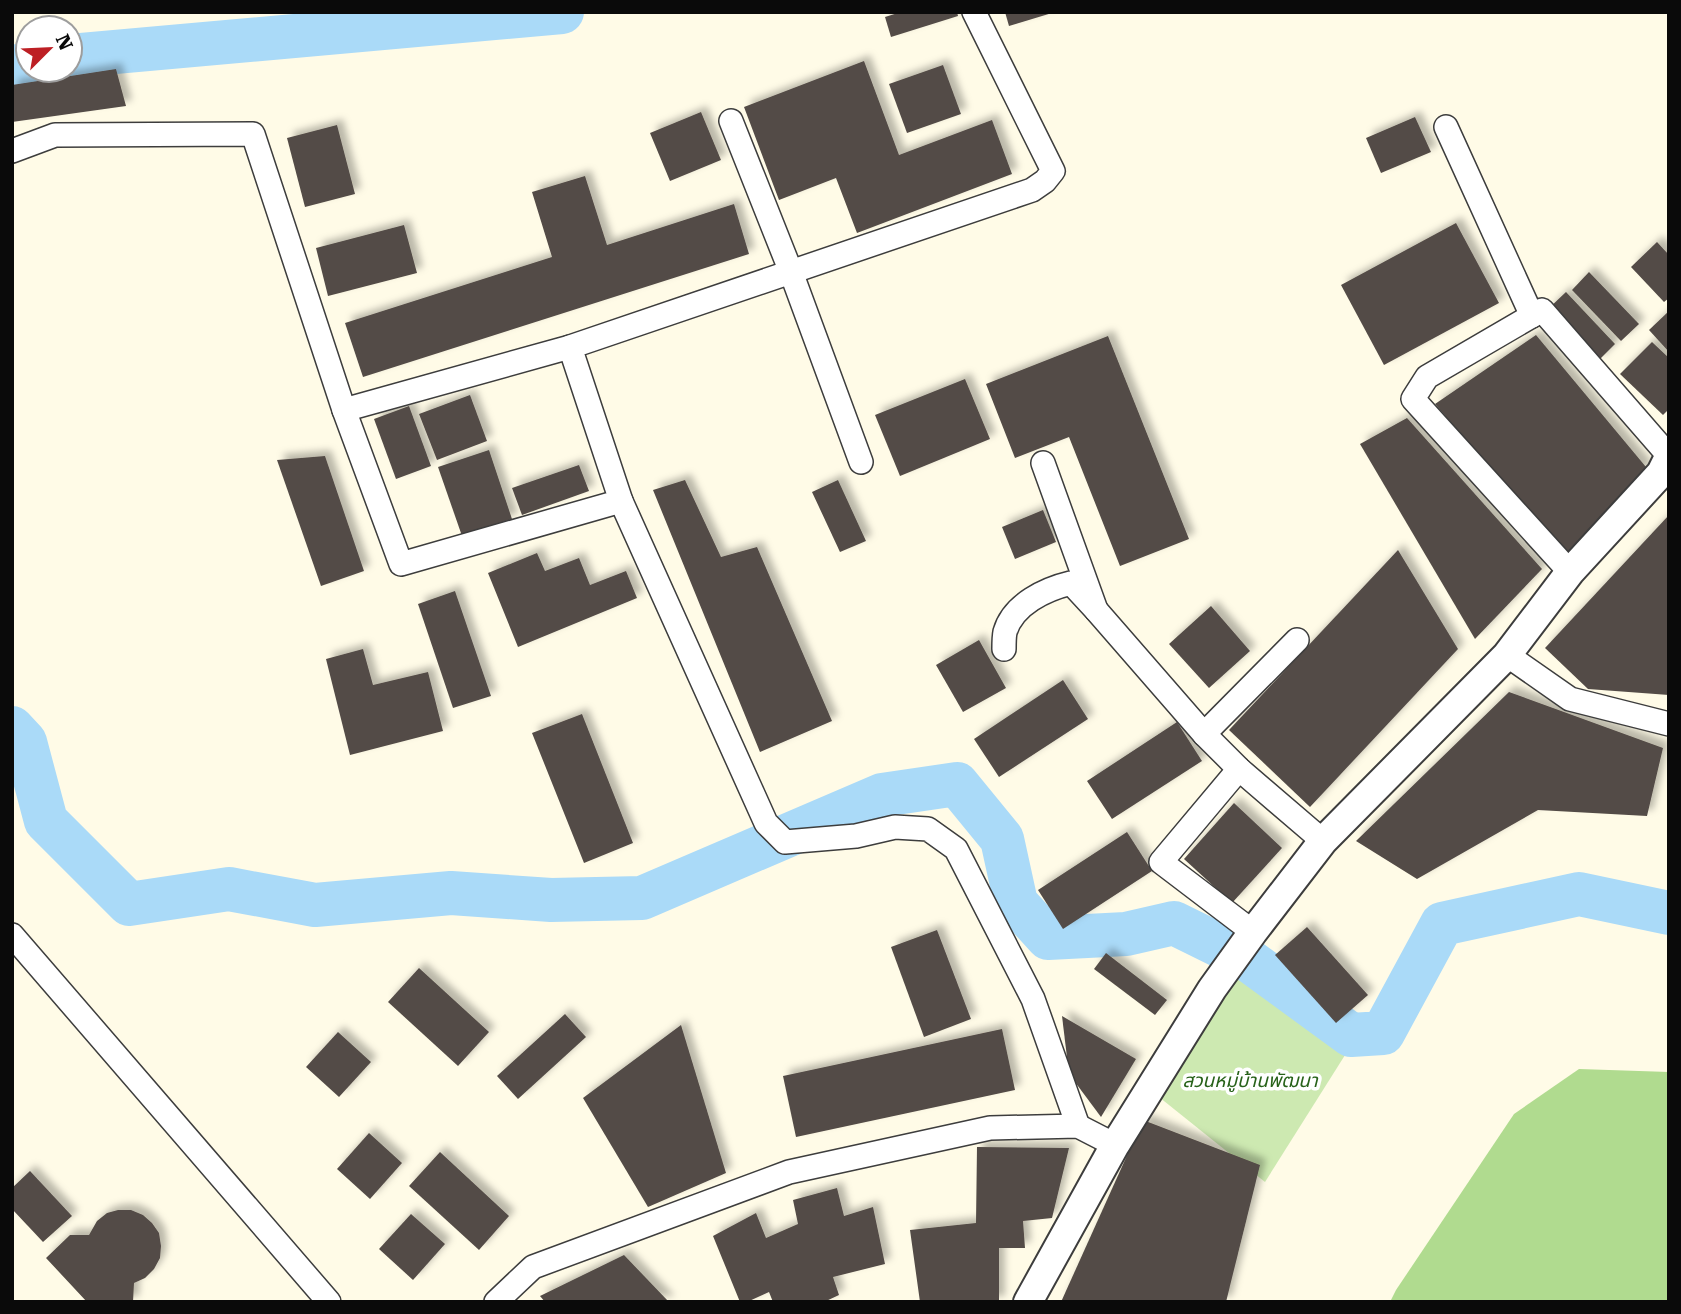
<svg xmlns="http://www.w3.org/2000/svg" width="1681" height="1314" viewBox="0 0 1681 1314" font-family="'Roboto Serif','Noto Sans Thai',serif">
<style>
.green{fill:#cde9b1}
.forest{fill:#b0db8f}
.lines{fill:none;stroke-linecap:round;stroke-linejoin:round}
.river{stroke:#aadaf8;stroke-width:44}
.building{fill:#534b46;filter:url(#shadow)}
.minor-casing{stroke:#3d3d3d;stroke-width:26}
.tertiary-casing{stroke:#3d3d3d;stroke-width:32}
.minor{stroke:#fff;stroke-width:23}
.tertiary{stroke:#fff;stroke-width:28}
.labels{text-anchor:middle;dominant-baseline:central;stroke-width:7;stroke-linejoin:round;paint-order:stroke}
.park-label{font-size:19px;font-style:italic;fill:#28621a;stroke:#fff}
</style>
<defs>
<filter id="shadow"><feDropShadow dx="6" dy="-6" stdDeviation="3.5" flood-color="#0004"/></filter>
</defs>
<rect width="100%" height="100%" fill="#fffbe7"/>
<!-- green -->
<path class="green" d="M1247 959 1352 1044 1265 1182 1159 1097Z"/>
<!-- forest -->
<path class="forest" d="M1579 1069 1669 1072V1302H1390L1396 1290 1514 1114Z"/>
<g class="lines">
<!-- river -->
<g class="river">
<path d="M70 56 562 12"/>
<path d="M12 67 28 64"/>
<path d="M12 728 25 742 46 821 129 904 229 889 315 905 451 893 551 900 642 898 882 795 957 784 1002 839 1016 903 1048 938 1126 934 1174 923 1247 959 1351 1035 1383 1033 1442 924 1579 894 1669 913"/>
</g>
</g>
<!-- building -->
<g class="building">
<path d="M901 12H957L958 16 891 37 885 17Z"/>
<path d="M1005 12H1052V13L1009 26Z"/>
<path d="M864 61 899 155 992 120 1012 174 857 233 836 178 779 200 744 107Z"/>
<path d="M943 65 961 114 907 133 889 84Z"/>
<path d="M116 69 126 106 12 122V85Z"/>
<path d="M701 112 721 160 670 181 650 133Z"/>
<path d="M1415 117 1431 152 1381 173 1366 138Z"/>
<path d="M337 125 355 194 305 207 287 138Z"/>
<path d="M585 176 607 245 734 204 749 254 363 377 345 323 552 257 532 192Z"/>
<path d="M1456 223 1499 303 1384 365 1341 285Z"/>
<path d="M404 225 417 273 328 296 316 248Z"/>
<path d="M1657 242 1669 255V298L1664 302 1631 267Z"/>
<path d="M1589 272 1639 324 1621 341 1572 290Z"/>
<path d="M1566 292 1615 344 1598 361 1548 309Z"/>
<path d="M1669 311V352L1649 330Z"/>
<path d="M1536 335 1646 467 1567 557 1435 404Z"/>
<path d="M1108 336 1189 539 1120 566 1069 437 1015 458 986 384Z"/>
<path d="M1652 342 1669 358V409L1663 415 1620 374Z"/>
<path d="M965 379 990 439 900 476 875 415Z"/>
<path d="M470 395 487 441 437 460 419 414Z"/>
<path d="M409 406 431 466 396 479 374 419Z"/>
<path d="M1407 418 1542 569 1475 639 1360 444Z"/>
<path d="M489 450 512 519 462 536 438 467Z"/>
<path d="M325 456 364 571 321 586 277 460Z"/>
<path d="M579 465 589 491 522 515 512 488Z"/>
<path d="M685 480 721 557 757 547 832 721 760 752 653 490Z"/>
<path d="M838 480 866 541 840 552 812 492Z"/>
<path d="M1043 510 1056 542 1015 559 1002 527Z"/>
<path d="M1669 515V695L1588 689 1545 648Z"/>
<path d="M1398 550 1458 649 1310 807 1229 730Z"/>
<path d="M537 553 545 571 579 558 590 585 626 571 637 598 518 647 488 573Z"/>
<path d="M455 591 491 696 453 708 418 604Z"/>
<path d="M1211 606 1250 651 1209 688 1169 644Z"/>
<path d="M979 640 1006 688 963 712 936 665Z"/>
<path d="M363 649 373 685 428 672 443 731 350 755 326 659Z"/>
<path d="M1063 680 1088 719 999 777 974 739Z"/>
<path d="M1509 692 1663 748 1647 816 1538 810 1417 879 1356 841Z"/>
<path d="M582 714 633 843 584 863 532 733Z"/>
<path d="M1177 722 1202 761 1112 819 1087 781Z"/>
<path d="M1234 803 1282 848 1232 903 1184 859Z"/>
<path d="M1127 832 1152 871 1063 929 1038 890Z"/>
<path d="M1307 927 1368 995 1336 1023 1275 955Z"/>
<path d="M937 930 971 1019 924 1037 891 947Z"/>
<path d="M1106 953 1167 1000 1155 1015 1094 969Z"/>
<path d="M419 968 489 1032 458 1066 388 1002Z"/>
<path d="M565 1014 586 1037 518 1099 497 1076Z"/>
<path d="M1062 1016 1136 1059 1101 1117 1069 1074Z"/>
<path d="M681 1025 726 1173 648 1207 583 1098Z"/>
<path d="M1002 1029 1015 1090 796 1137 783 1076Z"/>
<path d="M338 1032 371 1062 339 1097 306 1067Z"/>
<path d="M1143 1120 1260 1165 1226 1302H1061Z"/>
<path d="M369 1133 402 1163 370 1199 337 1169Z"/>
<path d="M977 1147 1069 1148 1052 1218 1023 1221 1025 1248H999V1302H920L910 1230 976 1223Z"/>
<path d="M440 1152 509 1216 479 1250 409 1186Z"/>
<path d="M30 1171 72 1216 43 1242 12 1209V1188Z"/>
<path d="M837 1188 844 1216 873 1207 885 1264 833 1277 839 1295 824 1302H773L769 1292 747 1302H740L713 1236 756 1213 766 1238 798 1224 793 1200Z"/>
<path d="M118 1210H131L143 1215 152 1223 159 1233 161 1246 160 1258 154 1269 145 1278 134 1283 133 1302H87L46 1258 70 1235H89L97 1221 107 1213Z"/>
<path d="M411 1214 445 1244 413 1280 379 1249Z"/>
<path d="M624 1255 669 1302H545L540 1296Z"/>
</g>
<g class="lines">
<!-- minor casing -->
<g class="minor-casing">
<g id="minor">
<path d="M731 121 791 272 861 462"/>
<path d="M1446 127 1532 316"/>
<path d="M12 151 55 135 253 134 344 410 401 564 621 501 570 347 1032 190 1045 181 1053 171 974 12"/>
<path d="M344 410 570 347"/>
<path d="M621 501 766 823 785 842 856 836 895 827 928 829 956 849 1033 999 1078 1126"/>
<path d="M1570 572 1413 399 1427 377 1542 310 1669 456"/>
<path d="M1096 610 1204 734 1239 769 1323 841"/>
<path d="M1004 649C1004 643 1004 637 1005 632 1013 604 1046 589 1071 583L1096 610 1043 463"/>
<path d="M1507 655 1570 699 1669 724"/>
<path d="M1204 734 1297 640"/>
<path d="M1239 769 1161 862 1253 932"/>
<path d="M12 935 329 1302"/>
<path d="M496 1302 533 1267 789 1172 990 1128 1078 1126 1115 1145"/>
</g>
</g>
<!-- tertiary casing -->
<g class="tertiary-casing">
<path id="tertiary" d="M1028 1302 1115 1145 1212 989 1253 932 1323 841 1507 655 1570 572 1661 473 1669 457"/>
</g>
<!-- minor -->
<use href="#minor" class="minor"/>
<!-- tertiary -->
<use href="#tertiary" class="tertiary"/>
</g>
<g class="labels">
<!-- park labels -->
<g class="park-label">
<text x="1250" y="1080">สวนหมู่บ้านพัฒนา</text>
</g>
</g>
<!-- border -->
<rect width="1681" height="1314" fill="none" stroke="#0a0a0a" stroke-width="28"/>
<!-- north arrow -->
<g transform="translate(49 49) rotate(66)"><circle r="33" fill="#ffffff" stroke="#9d9d9d" stroke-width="2"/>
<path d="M0-5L12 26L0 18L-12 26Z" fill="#bd1f24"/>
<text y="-10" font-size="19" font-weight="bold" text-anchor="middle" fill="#0a0a0a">N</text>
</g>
</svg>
